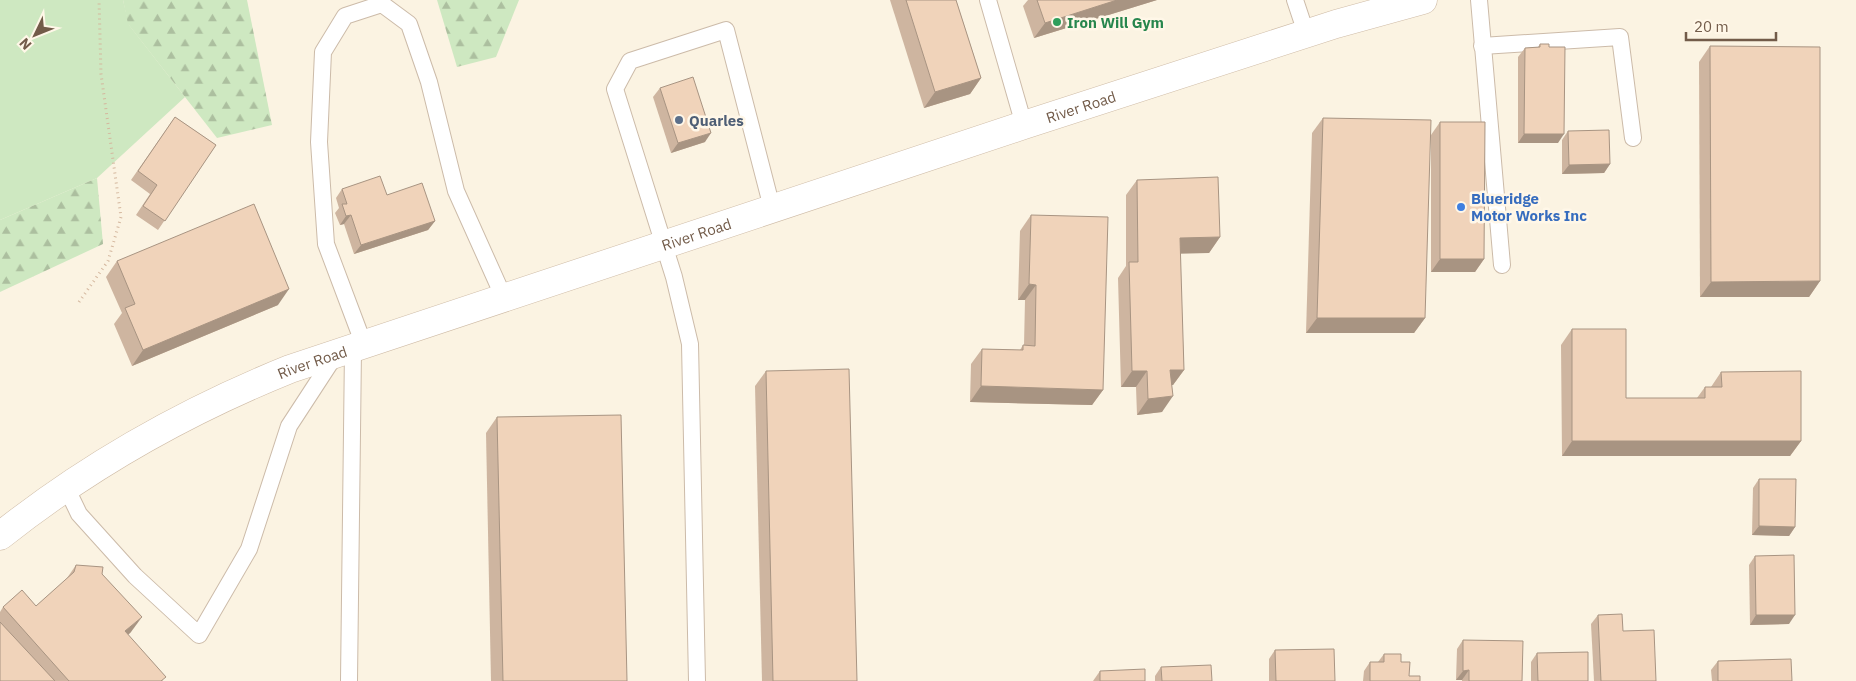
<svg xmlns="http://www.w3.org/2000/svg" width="1856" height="681" viewBox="0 0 1856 681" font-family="'IBM Plex Sans',sans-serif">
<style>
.green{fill:#cee8c1}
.forest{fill:url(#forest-firs)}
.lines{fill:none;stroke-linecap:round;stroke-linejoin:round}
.lane-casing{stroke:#ccbba9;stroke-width:18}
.secondary-casing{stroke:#cfbca7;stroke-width:29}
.path{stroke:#d4b79e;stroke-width:3;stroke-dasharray:1 4;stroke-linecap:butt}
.lane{stroke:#fff;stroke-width:16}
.secondary{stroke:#fff;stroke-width:28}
.wall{fill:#ceb5a0}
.shaded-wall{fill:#a89482}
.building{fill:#f0d3ba;stroke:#a89482}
.leisure-dot{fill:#2e9e5b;stroke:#fff7e8;stroke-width:2}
.service-dot{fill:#5c6f8a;stroke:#fff7e8;stroke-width:2}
.shop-dot{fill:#3f7fe0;stroke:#fff7e8;stroke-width:2}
.labels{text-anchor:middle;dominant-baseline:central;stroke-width:5;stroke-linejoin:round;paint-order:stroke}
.leisure-label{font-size:15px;font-weight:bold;fill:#27864d;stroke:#fff7e8;text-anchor:start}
.street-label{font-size:15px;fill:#725b49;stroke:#fff7e8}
.service-label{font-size:15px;font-weight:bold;fill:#4e5e75;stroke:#fff7e8;text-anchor:start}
.shop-label{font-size:15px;font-weight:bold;fill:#366cbe;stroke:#fff7e8;text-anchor:start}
</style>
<defs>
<pattern id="forest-firs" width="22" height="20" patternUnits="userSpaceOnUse" patternTransform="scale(1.25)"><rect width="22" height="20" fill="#cee8c1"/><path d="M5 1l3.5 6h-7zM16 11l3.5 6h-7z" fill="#acbf9f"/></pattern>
</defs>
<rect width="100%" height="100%" fill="#fbf3e2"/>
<!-- green -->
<path class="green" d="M0 0H123L129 25 185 97 97 178 0 220Z"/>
<!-- forest -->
<g class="forest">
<path d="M123 0H247L272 125 217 138 128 24Z"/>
<path d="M437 0H519L496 57 457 67Z"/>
<path d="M97 178 103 244 0 292V220Z"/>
</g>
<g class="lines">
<!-- lane casing -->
<g class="lane-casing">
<g id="lane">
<path d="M988 0 1024 125"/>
<path d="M1295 0 1306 33"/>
<path d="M1479 0 1502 265"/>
<path d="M1482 46 1620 37 1633 138"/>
<path d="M364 345 326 244 319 142 323 52 345 16 382 4 409 24 429 82 456 191 504 298"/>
<path d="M66 487 79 514 135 576 199 635 249 549 289 426 336 354"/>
<path d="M349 681 353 349"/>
<path d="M697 681 690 344 674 277 615 89 630 61 726 30 772 208"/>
</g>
</g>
<!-- secondary casing -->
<g class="secondary-casing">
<g id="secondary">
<path id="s1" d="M0 536C88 466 186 411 290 369L1024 125 1336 24 1423 0"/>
</g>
</g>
<!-- path -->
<path class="path" d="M79 302 108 261 121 217 101 74 99 0"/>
<!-- lane -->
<use href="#lane" class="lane"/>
<!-- secondary -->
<use href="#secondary" class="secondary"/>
</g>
<!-- wall -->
<g class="wall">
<path d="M890 0H956L981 78 970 94 924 108Z"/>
<path d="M1028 0H1157L1034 38 1023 6Z"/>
<path d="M1540 44 1558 143H1518V57L1525 48 1538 47Z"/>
<path d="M1710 46 1820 281 1809 297H1700L1699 62Z"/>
<path d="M660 88 705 142 671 153 653 97Z"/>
<path d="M175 117 216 145 158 230 136 215 150 194 131 180Z"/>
<path d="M1323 118 1425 318 1414 333H1306L1312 133Z"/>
<path d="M1440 122 1484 259 1475 272H1431V135Z"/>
<path d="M1568 131 1610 164 1604 173 1562 174V140Z"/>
<path d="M1137 180 1220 237 1209 253H1180L1184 370 1173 385H1171L1162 412 1137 415 1136 387H1121L1118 278 1126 266V195Z"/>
<path d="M342 189 387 195 435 221 428 230 354 254 344 224 340 225 335 213 339 208 336 198Z"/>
<path d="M1031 215 1103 390 1092 405 970 402 971 364 982 349 1020 350 1023 345H1024L1025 300H1018L1020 231Z"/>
<path d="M117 261 278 305 132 366 114 324 122 313 106 277Z"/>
<path d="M1572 329 1626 398H1697L1705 387H1711L1721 372 1801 441 1790 456H1562L1561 345Z"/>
<path d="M766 371 857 681H762L755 386Z"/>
<path d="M497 417 627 681H491L486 433Z"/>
<path d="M1759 479 1795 527 1789 536 1752 535 1753 488Z"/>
<path d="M1755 556 1789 624 1750 625 1749 565Z"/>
<path d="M76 565 102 574 131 632 128 635 163 681H0V612L3 607 36 606 65 581Z"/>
<path d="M1598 615 1623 631 1656 681H1594L1591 624Z"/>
<path d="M1463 640 1522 681H1462V680H1456L1457 649Z"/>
<path d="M1275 650 1335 681H1269V659Z"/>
<path d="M1537 653 1588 681H1531V662Z"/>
<path d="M1384 654 1401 662 1409 676 1420 681H1363L1364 671 1370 662H1378Z"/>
<path d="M1718 661 1792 681H1712L1711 670Z"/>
<path d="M1161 667 1212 681H1155V676Z"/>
<path d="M1100 671 1145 681H1093Z"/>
</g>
<!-- shaded-wall -->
<g class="shaded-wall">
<path d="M1117 0H1157L1034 38 1045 23Z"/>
<path d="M981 78 970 94 924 108 935 92Z"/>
<path d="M711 133 705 142 671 153 678 143Z"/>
<path d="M1524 134H1564L1558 143H1518Z"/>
<path d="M1610 164 1604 173 1562 174 1569 165Z"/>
<path d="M351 215 344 224 340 225 346 216Z"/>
<path d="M435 221 428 230 354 254 361 245Z"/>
<path d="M1220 237 1209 253 1169 254 1180 238Z"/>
<path d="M1440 259H1484L1475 272H1431Z"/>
<path d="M1820 281 1809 297H1700L1711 282Z"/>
<path d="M1029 284 1036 285 1025 300H1018Z"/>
<path d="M289 289 278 305 132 366 143 350Z"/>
<path d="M1317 318H1425L1414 333H1306Z"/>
<path d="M1170 370H1184L1173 385 1159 386Z"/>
<path d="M1132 371H1147L1136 387H1121Z"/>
<path d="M981 386 1103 390 1092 405 970 402Z"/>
<path d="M1173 396 1162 412 1137 415 1148 399Z"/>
<path d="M1572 441H1801L1790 456H1562Z"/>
<path d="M1759 526 1795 527 1789 536 1752 535Z"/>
<path d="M1756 615H1795L1789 624 1750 625Z"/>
<path d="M142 617 131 632 114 647 125 631Z"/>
<path d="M1469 670 1462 680H1456L1463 671Z"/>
</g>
<!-- building -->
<g class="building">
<path d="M906 0H956L981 78 935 92Z"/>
<path d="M1037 0H1117L1045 23Z"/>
<path d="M1540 44H1549V47H1565L1564 134H1524L1525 48 1540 47Z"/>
<path d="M1710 46 1820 47V281L1711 282Z"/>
<path d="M693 77 711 133 678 143 660 88Z"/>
<path d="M175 117 216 145 165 221 143 206 157 185 138 171Z"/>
<path d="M1323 118 1431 120 1425 318H1317Z"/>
<path d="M1440 122H1485L1484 259H1440Z"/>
<path d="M1609 130 1610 164 1569 165 1568 131Z"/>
<path d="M380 176 387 195 422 183 435 221 361 245 351 215 346 216 342 204H347L342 189Z"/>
<path d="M1218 177 1220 237 1180 238 1184 370H1170L1173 396 1148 399 1147 371H1132L1129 262H1138L1137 180Z"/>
<path d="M254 204 289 289 143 350 125 308 135 304 117 261Z"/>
<path d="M1031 215 1108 217 1103 390 981 386 982 349 1023 350V345L1035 346 1036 285 1029 284Z"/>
<path d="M1572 329H1626V398H1705V387H1722L1721 372 1801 371V441H1572Z"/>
<path d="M849 369 857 681H773L766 371Z"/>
<path d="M621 415 627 681H503L497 417Z"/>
<path d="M1759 479H1796L1795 527 1759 526Z"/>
<path d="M1794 555 1795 615H1756L1755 556Z"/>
<path d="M76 565 103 567 102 574 142 617 125 631 166 677 161 681H69L3 607 22 590 36 606 74 572Z"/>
<path d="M1622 614 1623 631 1654 630 1656 681H1601L1598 615Z"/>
<path d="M0 622 55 681H0Z"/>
<path d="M1463 640 1523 641 1522 681H1469V670L1463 671Z"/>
<path d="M1334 649 1335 681H1276L1275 650Z"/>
<path d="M1588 652V681H1538L1537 653Z"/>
<path d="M1384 654H1401V662H1410L1409 676H1420V681H1370V662H1384Z"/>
<path d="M1791 659 1792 681H1718V661Z"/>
<path d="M1211 665 1212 681H1162L1161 667Z"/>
<path d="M1145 669V681H1100V671Z"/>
</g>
<!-- markers -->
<circle class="leisure-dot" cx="1057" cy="22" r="5"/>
<circle class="service-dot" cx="679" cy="120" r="5"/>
<circle class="shop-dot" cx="1461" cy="207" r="5"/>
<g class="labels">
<!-- leisure labels -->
<g class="leisure-label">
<text x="1067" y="22">Iron Will Gym</text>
</g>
<!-- street labels -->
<g class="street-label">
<text stroke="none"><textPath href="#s1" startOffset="1169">River Road</textPath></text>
<text stroke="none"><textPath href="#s1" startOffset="764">River Road</textPath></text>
<text stroke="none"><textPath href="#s1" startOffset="359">River Road</textPath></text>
</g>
<!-- service labels -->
<g class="service-label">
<text x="689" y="120">Quarles</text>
</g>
<!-- shop labels -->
<g class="shop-label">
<text x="1471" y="198">Blueridge<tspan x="1471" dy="17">Motor Works Inc</tspan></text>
</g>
</g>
<!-- north arrow -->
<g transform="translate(35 35) rotate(227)" stroke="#fff7e8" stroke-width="4" paint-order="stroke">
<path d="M0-4L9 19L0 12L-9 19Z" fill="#725b49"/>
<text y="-8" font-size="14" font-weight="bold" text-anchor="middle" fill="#725b49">N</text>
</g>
<!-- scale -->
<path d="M1686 32v8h90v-8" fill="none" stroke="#725b49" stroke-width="2.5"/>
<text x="1694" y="32" font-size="15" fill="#725b49" stroke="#fff7e8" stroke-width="4" paint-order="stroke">20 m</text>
</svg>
